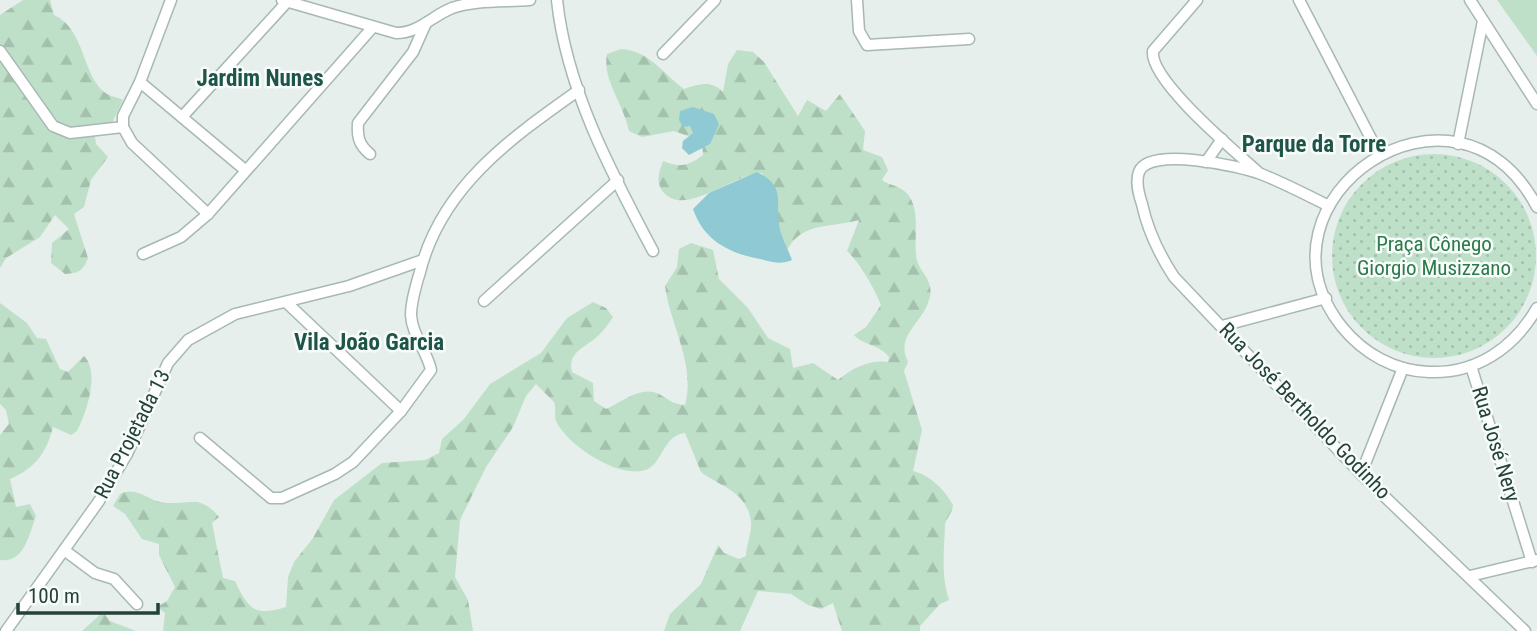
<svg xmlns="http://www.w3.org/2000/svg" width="1537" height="631" viewBox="0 0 1537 631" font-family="'Roboto Condensed',sans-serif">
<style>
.grass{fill:#bfe0c8}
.forest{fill:url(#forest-firs)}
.park{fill:url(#park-dots)}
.water{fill:#8ec9d4}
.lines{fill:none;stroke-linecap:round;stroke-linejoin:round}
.street-casing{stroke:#a8b8b2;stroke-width:13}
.street{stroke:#fff;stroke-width:10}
.labels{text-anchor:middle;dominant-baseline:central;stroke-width:5;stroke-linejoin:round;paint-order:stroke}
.park-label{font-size:21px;fill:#2d7a4b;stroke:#f7fbf9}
.street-label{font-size:21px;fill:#24423a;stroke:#f7fbf9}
.neighbourhood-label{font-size:23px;font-weight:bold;fill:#1f5548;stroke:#f7fbf9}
</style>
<defs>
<pattern id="forest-firs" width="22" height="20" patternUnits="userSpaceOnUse" patternTransform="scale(1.75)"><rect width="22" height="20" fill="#bfe0c8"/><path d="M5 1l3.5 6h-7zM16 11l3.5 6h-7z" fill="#a4c1ad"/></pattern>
<pattern id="park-dots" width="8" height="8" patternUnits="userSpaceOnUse" patternTransform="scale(1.75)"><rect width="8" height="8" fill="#bfe0c8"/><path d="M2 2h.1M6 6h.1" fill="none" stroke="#a4c1ad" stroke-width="1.8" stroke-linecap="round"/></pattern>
</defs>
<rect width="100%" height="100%" fill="#e6efeb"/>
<!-- grass -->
<path class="grass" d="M1497 0H1537V56Z"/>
<!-- forest -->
<g class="forest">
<path d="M23 0H50L54 15C86 29 82 79 107 94 112 97 118 97 123 100L111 125 94 129 96 144 108 157 91 180 84 207 74 214 88 258C83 271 79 273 65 274L51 263 52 243 69 229 55 215 40 237 6 258 0 268V15Z"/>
<path d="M621 49C650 51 662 73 684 89 699 84 711 80 723 92L728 64 737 50 753 52 764 62 798 116 807 100 826 111 840 94 865 131 863 150 882 157 888 170 882 180C890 186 903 186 909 196 920 212 914 237 916 255 917 272 936 279 929 300 922 324 895 335 908 362L904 371 922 430 913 471C930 475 945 490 953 505 953 513 945 519 945 526 944 551 941 576 949 600L940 604 920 626V631H842L833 603 821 609 808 605 791 594 758 591 740 631H664L670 614 701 584 718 545 724 553 739 559 746 556C746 546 752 533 751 522 747 491 722 488 701 472L685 433C664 435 663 461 648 469 621 481 569 446 557 423 553 416 557 409 554 402L536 384 526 396 513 427 486 467 460 520 455 577 468 600 473 631H163L165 613 157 607 167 601 175 587 159 555V544L142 539 125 514 113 506 120 494C138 485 150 503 167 503 190 504 201 495 219 517L212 523 223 578 235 581C248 609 255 617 286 607L288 577 294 562 313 538 334 500 382 463 425 460 439 453 442 439 464 419 490 384 541 353 567 318 593 302 606 308 613 317C609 323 604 330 599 335 586 348 567 351 572 372L593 383 594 401 606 409C622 402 641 385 659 394 670 400 672 404 685 405 696 364 670 325 665 286L677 267 679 249 691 243 713 250 719 279 748 308 768 338 790 349 793 368 813 363 838 380C852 368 870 359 888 362L889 357C879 344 864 346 854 335L866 327 881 305C875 289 859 262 847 251L859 220C825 229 797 221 783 259L762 173C733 174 686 217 664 193 655 183 659 172 663 161 680 168 688 166 703 155L702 141 674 131 642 137 629 131C623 102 602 80 607 54Z"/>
<path d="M0 303 27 323 37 338 46 339 60 369 68 372 84 356C100 372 87 412 77 431L71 435 53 427C46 454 35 468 10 479L16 507 30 504 36 516C29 534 25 563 0 560V435L9 424 6 410 0 404Z"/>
<path d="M103 612 110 621 136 631H82Z"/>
</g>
<!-- park -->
<circle class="park" cx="1434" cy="256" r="102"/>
<!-- water -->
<g class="water">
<path d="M693 107 714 114 719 124 710 144 689 155 682 148 683 141 693 133 690 126 683 127 679 120 680 111Z"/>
<path d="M757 172C785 186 776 198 779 224 780 235 788 249 792 260 781 265 772 262 760 259 729 253 704 241 693 209L709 193Z"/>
</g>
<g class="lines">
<!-- street casing -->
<g class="street-casing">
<g id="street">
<path d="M282 0 396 33C419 33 432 16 452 8 476 0 504 2 530 0"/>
<path d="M557 0C566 88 612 174 653 251"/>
<path d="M857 0 859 31 867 45 969 39"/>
<path d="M1197 0 1153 51C1149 80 1236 152 1258 172"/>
<path d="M1299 0 1379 154"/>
<path d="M1470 0 1537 104"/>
<path d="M0 51 53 126 70 133 123 127V116L140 82 171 0"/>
<path d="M663 54 715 0"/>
<path d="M140 82 245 170"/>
<path d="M182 117 287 2"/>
<path d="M123 127 132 143 208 214"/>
<path d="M1458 144 1483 21"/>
<path d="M370 154C359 145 357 137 358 123L413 52 426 23"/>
<path d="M1206 162 1222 139"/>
<path d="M1329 206C1307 195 1284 183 1261 174 1240 166 1148 146 1139 172 1135 182 1139 195 1142 204 1148 232 1159 254 1174 277L1361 474 1525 631"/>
<path d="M1537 207C1456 52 1241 200 1342 327 1364 354 1395 371 1429 372 1476 374 1514 348 1537 308"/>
<path d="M143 254 181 237 208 214 372 28"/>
<path d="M484 301 618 180"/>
<path d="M287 303 401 411"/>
<path d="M1222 326 1326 298"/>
<path d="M1471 366 1532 562"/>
<path d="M200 438 271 498H282L335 474 353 462 401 411 431 370C427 351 412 335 411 315 411 301 416 285 420 272 441 187 511 138 579 90"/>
<path d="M1361 474 1403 368"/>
<path d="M64 550 95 573 114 579 137 604"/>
<path d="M1470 576 1537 560"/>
<path d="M6 631 99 501 127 454 168 363 188 340 235 314 349 286 423 260"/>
</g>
</g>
<!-- street -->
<use href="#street" class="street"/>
</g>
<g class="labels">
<!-- park labels -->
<g class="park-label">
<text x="1434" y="244">Praça Cônego<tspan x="1434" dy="24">Giorgio Musizzano</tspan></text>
</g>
<!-- street labels -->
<g class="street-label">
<text transform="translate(1305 411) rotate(46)">Rua José Bertholdo Godinho</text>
<text transform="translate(132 434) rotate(-63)">Rua Projetada 13</text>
<text transform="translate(1496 444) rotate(73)">Rua José Nery</text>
</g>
<!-- neighbourhood labels -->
<g class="neighbourhood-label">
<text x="260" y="78">Jardim Nunes</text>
<text x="1314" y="144">Parque da Torre</text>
<text x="369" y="342">Vila João Garcia</text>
</g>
</g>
<!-- scale -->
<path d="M18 603v10h140v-10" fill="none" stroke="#24423a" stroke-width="3.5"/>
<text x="28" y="603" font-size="21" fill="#24423a" stroke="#f7fbf9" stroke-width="5" paint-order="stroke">100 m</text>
</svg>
